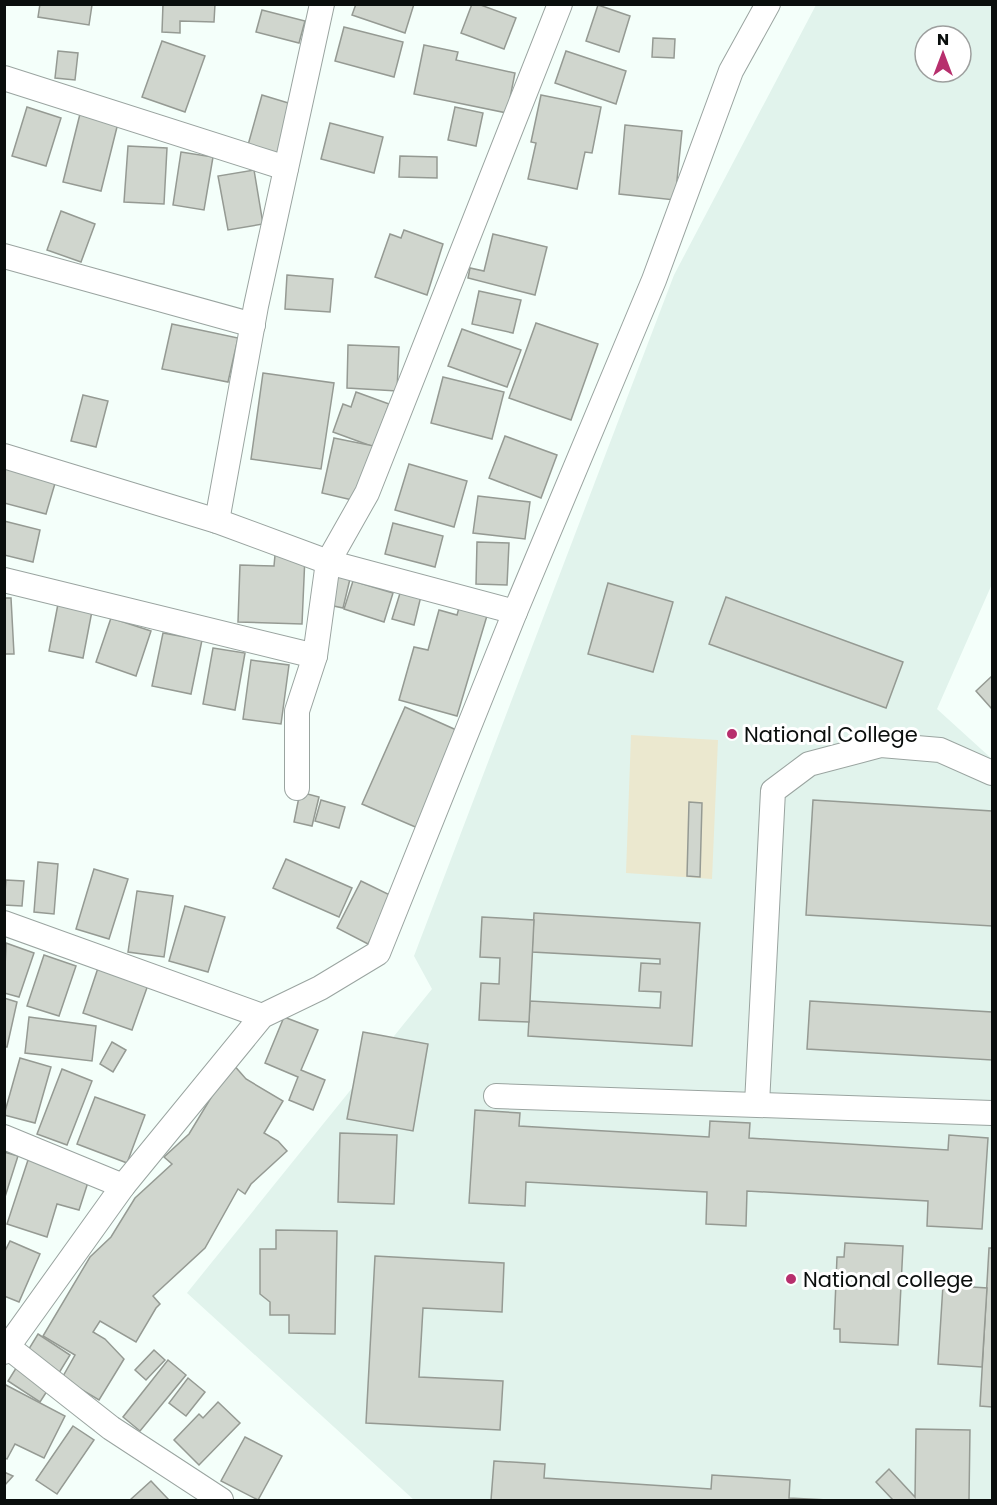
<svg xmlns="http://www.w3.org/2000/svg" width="997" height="1505" viewBox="0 0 997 1505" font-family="Poppins,sans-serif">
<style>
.built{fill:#e1f3ec;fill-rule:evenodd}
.green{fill:#ebe8cf}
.building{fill:#d0d6ce;stroke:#959a93;stroke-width:1.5}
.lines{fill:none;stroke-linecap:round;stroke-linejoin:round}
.street-casing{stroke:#9aa4a0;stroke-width:26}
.street{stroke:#fff;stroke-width:24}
.poi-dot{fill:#b72f6d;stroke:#fff;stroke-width:2}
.labels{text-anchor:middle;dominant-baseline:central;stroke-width:6;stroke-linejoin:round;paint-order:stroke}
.poi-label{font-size:21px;fill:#0a0e0d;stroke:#fff;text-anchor:start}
</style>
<rect width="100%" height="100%" fill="#f4fffa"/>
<!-- built -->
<path class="built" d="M816 5H992V584L937 709 992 759V1500H414L187 1293 432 989 414 956 674 275ZM925 36H961V72H925Z"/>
<!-- green -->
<path class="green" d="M631 735 718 740 712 879 626 873Z"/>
<!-- building -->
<g class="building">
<path d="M40 4 92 5 89 25 38 17Z"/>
<path d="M163 4H215L214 22 180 21V33L162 32Z"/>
<path d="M356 4H414L405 33 352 15Z"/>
<path d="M472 4H478L516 18 504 49 461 33Z"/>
<path d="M598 5 630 16 619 52 586 41Z"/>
<path d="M262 10 305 21 299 43 256 32Z"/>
<path d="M344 27 403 42 394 77 335 61Z"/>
<path d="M653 38 675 39 674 58 652 57Z"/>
<path d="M162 41 205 56 185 112 142 97Z"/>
<path d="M424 45 458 52 456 60 515 73 507 113 414 94Z"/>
<path d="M58 51 78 53 75 80 55 78Z"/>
<path d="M566 51 626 71 616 104 555 83Z"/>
<path d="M262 95 295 105 281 155 248 145Z"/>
<path d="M541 95 601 107 592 153 585 152 577 189 528 179 536 143 531 142Z"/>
<path d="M27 107 61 118 46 166 12 156Z"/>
<path d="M455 107 483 113 476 146 448 140Z"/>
<path d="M81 110 119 119 101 191 63 182Z"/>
<path d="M330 123 383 137 374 173 321 159Z"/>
<path d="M625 125 682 131 675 200 619 194Z"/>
<path d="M128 146 167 148 164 204 124 202Z"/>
<path d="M181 152 213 157 204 210 173 205Z"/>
<path d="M400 156 437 157V178L399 177Z"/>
<path d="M254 170 263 224 228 230 218 176Z"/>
<path d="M61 211 95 224 81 262 47 250Z"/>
<path d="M404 230 443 244 427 295 375 277 390 234 401 238Z"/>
<path d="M493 234 547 247 535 295 468 278 470 268 484 271Z"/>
<path d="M287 275 333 279 330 312 285 309Z"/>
<path d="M479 291 521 300 513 333 472 324Z"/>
<path d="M536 323 598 344 571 420 509 398Z"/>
<path d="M172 324 238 338 228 382 162 369Z"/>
<path d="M462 329 521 350 507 387 448 366Z"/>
<path d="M348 345 399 347 397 391 347 388Z"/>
<path d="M263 373 334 383 321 469 251 459Z"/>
<path d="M443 377 504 392 492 439 431 423Z"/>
<path d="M356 392 389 404 374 447 333 432 343 404 351 407Z"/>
<path d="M83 395 108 401 96 447 71 441Z"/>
<path d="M505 436 557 455 541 498 489 478Z"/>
<path d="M334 438 374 446 361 502 322 493Z"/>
<path d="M409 464 467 481 454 527 395 510Z"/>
<path d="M4 466 56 480 46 514 4 503Z"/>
<path d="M478 496 530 502 525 539 473 533Z"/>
<path d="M4 521 40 530 33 562 4 555Z"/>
<path d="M393 523 443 536 435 567 385 554Z"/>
<path d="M477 542 509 543 507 585 476 584Z"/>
<path d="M275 555 305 556 302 624 238 622 240 565 274 566Z"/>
<path d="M336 576 350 579 343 608 329 605Z"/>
<path d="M353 581 393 593 384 622 344 609Z"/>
<path d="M608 583 673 602 653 672 588 654Z"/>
<path d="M401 590 421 596 414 625 392 619Z"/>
<path d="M726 597 903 662 886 708 709 644Z"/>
<path d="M4 598H11L14 654H4Z"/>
<path d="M461 601 489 609 457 716 399 700 414 647 428 650 439 610 457 615Z"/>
<path d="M58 604 92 611 83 658 49 651Z"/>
<path d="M111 618 151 631 136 676 96 662Z"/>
<path d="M163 633 202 640 191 694 152 686Z"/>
<path d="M213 648 245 653 235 710 203 704Z"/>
<path d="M251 660 289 665 281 724 243 719Z"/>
<path d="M992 676V709L976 691Z"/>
<path d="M405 707 463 733 420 829 362 804Z"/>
<path d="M300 792 319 797 312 826 294 822Z"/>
<path d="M321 800 345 807 339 828 315 821Z"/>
<path d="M813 800 992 811V926L806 915Z"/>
<path d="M689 802 702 803 700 877 687 876Z"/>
<path d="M286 859 352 888 339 917 273 888Z"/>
<path d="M38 862 58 864 54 914 34 912Z"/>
<path d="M94 869 128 879 109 939 76 929Z"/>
<path d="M6 880 24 881 22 906 4 905Z"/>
<path d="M361 881 392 896 368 944 337 928Z"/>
<path d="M137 891 173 896 164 957 128 952Z"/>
<path d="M185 906 225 917 208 972 169 961Z"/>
<path d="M534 913 700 923 692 1046 528 1036 530 1001 660 1008 661 992 639 991 641 963 660 964V959L532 952Z"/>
<path d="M482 917 534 920 529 1022 479 1020 481 983 499 984 500 958 480 957Z"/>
<path d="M6 943 34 953 19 997 4 993Z"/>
<path d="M44 955 76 966 59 1016 27 1006Z"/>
<path d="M99 965 149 982 132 1030 83 1013Z"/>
<path d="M4 998 17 1002 7 1047H4Z"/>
<path d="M810 1001 992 1012V1060L807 1049Z"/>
<path d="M29 1017 96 1026 92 1061 25 1053Z"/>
<path d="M284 1017 318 1030 301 1070 325 1080 313 1110 289 1100 298 1077 265 1063Z"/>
<path d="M363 1032 428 1044 413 1131 347 1119Z"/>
<path d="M112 1042 126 1050 113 1072 100 1064Z"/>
<path d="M20 1058 51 1067 35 1123 4 1115Z"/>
<path d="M232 1063 246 1079 283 1101 264 1133 278 1141 287 1151 251 1184 245 1194 238 1189 205 1248 153 1296 160 1304 156 1308 136 1342 100 1321 93 1332 105 1339 124 1359 99 1400 62 1378 75 1355 43 1336 90 1257 111 1237 135 1198 172 1164 164 1157 189 1134Z"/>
<path d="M62 1069 92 1081 67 1145 37 1134Z"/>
<path d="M95 1097 145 1115 127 1163 77 1144Z"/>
<path d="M475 1110 520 1113 519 1126 709 1137 710 1121 750 1123 749 1138 948 1150 949 1135 988 1138 982 1229 927 1226 928 1201 747 1191 746 1226 706 1224 707 1192 526 1182 525 1206 469 1203Z"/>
<path d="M340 1133 397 1135 394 1204 338 1202Z"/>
<path d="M4 1152 18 1156 4 1200Z"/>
<path d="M30 1154 91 1173 79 1210 57 1204 47 1237 7 1224Z"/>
<path d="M276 1230 337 1231 335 1334 289 1333V1315H270V1302L260 1294V1249H276Z"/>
<path d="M10 1241 40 1254 19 1302 4 1296V1253Z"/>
<path d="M845 1243 903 1246 898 1345 840 1342V1329H834L837 1257H844Z"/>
<path d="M989 1248H992V1407L980 1406Z"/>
<path d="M375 1256 504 1263 502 1312 423 1308 419 1377 503 1381 500 1430 366 1423Z"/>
<path d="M943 1285 987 1288 982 1367 938 1364Z"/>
<path d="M38 1334 70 1355 59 1373 27 1352Z"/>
<path d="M154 1350 165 1360 146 1380 135 1370Z"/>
<path d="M168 1360 186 1375 140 1431 123 1417Z"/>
<path d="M18 1365 51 1385 40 1402 8 1381Z"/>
<path d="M188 1378 205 1392 186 1416 169 1403Z"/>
<path d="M4 1384 65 1416 44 1458 15 1444 7 1459 4 1457Z"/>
<path d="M218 1402 240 1423 199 1465 174 1440 199 1414 203 1418Z"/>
<path d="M73 1426 94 1440 57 1494 36 1480Z"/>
<path d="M916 1429 970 1430 969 1500H893L876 1482 889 1469 915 1497Z"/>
<path d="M245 1437 282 1456 258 1500 221 1481Z"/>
<path d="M494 1461 545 1464 544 1478 711 1489 712 1475 790 1480 789 1498 828 1500H491Z"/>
<path d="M4 1472 13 1476 4 1486Z"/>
<path d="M151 1481 169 1500H130Z"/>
</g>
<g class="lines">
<!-- street casing -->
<g class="street-casing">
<g id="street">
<path d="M4 78 286 168"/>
<path d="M4 256 253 325"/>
<path d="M4 456 217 521 328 562 515 612"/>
<path d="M217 521 256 306 322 4"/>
<path d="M4 580 315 656"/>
<path d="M297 788V711L315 656 328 562 367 493 560 4"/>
<path d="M4 923 262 1016"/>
<path d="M496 1096 992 1113"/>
<path d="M757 1104 773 791 809 764 881 745 940 750 992 773"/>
<path d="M4 1137 123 1186"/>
<path d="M8 1347 111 1428 221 1500"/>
<path d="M4 1352 123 1186 262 1016 320 988 378 953 515 612 654 280 731 71 768 4"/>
</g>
</g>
<!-- street -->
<use href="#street" class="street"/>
</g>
<!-- markers -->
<g class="poi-dot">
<circle cx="732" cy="734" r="6"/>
<circle cx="791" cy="1279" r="6"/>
</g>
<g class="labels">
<!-- poi labels -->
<g class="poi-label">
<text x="744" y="734">National College</text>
<text x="803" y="1279">National college</text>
</g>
</g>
<!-- border -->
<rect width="997" height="1505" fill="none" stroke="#0a0e0d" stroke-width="12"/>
<!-- north arrow -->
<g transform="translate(943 54)"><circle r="28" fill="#ffffff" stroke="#9d9f9e" stroke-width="1.5"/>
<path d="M0-4.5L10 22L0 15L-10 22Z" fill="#b72f6d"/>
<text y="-9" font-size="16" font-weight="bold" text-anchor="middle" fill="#0a0e0d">N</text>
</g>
</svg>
